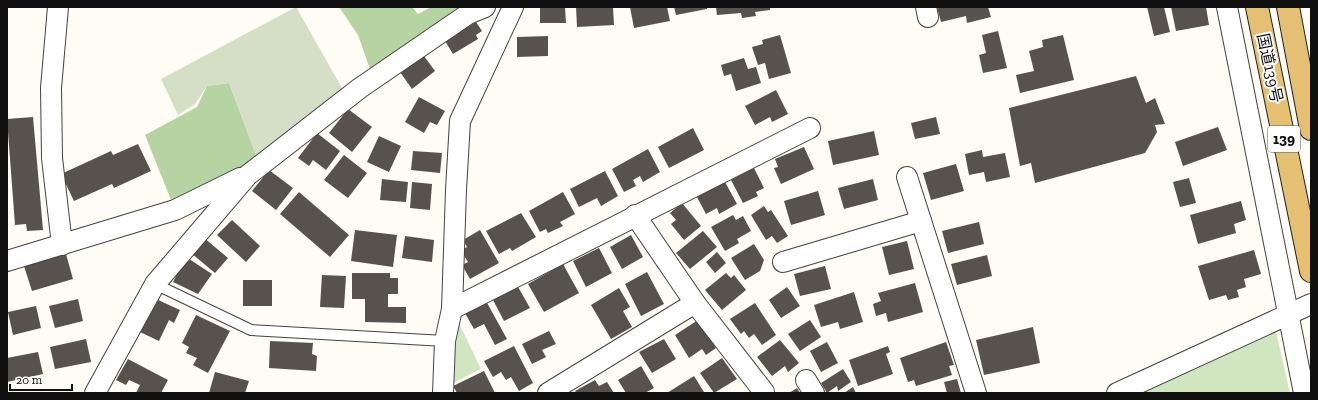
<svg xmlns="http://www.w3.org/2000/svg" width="1318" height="400" viewBox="0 0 1318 400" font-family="'Zilla Slab','Noto Sans JP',serif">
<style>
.green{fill:#d1e5c1}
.forest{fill:#b5d4a2}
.cemetery{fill:#d5dfc6}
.building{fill:#57524d}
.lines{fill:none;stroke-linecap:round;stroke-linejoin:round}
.service-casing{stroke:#434343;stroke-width:12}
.minor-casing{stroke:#434343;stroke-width:22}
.trunk-casing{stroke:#212121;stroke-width:24}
.service{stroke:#fff;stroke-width:10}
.minor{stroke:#fff;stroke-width:20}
.trunk{stroke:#e6c072;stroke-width:22}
.labels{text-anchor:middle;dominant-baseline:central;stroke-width:4;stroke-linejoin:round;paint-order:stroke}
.shield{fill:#fff;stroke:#585858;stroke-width:1}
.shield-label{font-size:15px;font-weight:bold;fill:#101010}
.street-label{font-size:16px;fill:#101010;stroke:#fff}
</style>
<rect width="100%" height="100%" fill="#fefcf4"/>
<!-- green -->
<g class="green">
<path d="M452 309 481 369 443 388Z"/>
<path d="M1274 323 1290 393H1143Z"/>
</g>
<!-- forest -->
<g class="forest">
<path d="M339 7H412L418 14 431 7H460L462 18 370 69 358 35Z"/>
<path d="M229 83 260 165 175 210 145 135 197 107 207 86Z"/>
</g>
<!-- cemetery -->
<path class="cemetery" d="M296 7 346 95 260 165 229 83 207 86 195 104 178 115 161 79Z"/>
<!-- building -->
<g class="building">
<path d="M540 7H565L566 23H540Z"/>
<path d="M576 7H613L614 25 577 27Z"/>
<path d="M630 7H667L670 21 634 28Z"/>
<path d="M674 7H707V9L676 15Z"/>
<path d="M716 7H770V10L755 12 756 16 742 18 741 13 717 15Z"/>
<path d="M937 7H988L991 17 967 23 966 16 941 22Z"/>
<path d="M1147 7H1164L1170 32 1154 36Z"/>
<path d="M1171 7H1206L1209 25 1176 31Z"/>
<path d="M476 22 482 31 476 35 478 39 453 54 445 41Z"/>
<path d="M998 31 1007 68 983 73 979 55 986 53 982 35Z"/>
<path d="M780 35 791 73 769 79 765 63 758 65 752 47 763 44 762 40Z"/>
<path d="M1063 35 1074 80 1020 93 1016 75 1034 71 1029 51 1043 47 1042 40Z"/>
<path d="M548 36V56L517 57V37Z"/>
<path d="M424 56 435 71 412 89 400 72Z"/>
<path d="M744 58 748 69 756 67 761 83 736 91 731 74 724 76 721 65Z"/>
<path d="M1136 76 1146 103 1155 98 1165 124 1155 125 1157 132 1145 153 1035 183 1031 163 1020 166 1009 108Z"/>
<path d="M776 90 788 114 772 122 770 117 755 125 745 106Z"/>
<path d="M419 97 445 111 437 125 430 122 424 133 405 122Z"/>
<path d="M348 109 372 127 352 152 329 133Z"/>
<path d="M33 117 43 230 27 231 26 224 15 225 7 119Z"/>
<path d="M936 117 940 134 915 139 911 123Z"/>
<path d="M1218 127 1227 150 1183 166 1175 142Z"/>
<path d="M693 128 704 150 669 168 658 147Z"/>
<path d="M874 131 879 155 833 165 828 141Z"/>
<path d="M317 133 340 151 326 170 313 160 309 166 298 158Z"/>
<path d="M379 136 401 146 389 172 367 162Z"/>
<path d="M138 144 151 171 114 188 112 184 74 201 61 174 111 151 113 155Z"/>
<path d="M804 147 814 169 781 184 774 168 778 167 775 159Z"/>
<path d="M648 149 660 172 643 182 640 176 633 180 636 186 624 192 612 169Z"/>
<path d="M982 150 983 157 1005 153 1010 177 986 182 984 172 969 175 965 154Z"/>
<path d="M413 151 442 153 440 173 411 170Z"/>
<path d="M344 155 367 173 348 198 324 180Z"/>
<path d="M956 164 964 191 931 200 923 173Z"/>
<path d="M754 168 764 188 756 192 758 196 743 203 731 180Z"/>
<path d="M269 170 293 188 276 210 252 191Z"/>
<path d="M605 171 618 196 601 206 597 198 579 207 570 189Z"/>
<path d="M1189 178 1196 203 1180 207 1173 182Z"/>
<path d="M382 179 408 182 406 202 380 200Z"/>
<path d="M873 179 878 200 844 209 838 188Z"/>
<path d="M412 182 432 184 430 210 410 208Z"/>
<path d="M725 182 737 204 719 214 717 208 706 214 697 197Z"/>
<path d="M818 191 825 215 791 225 784 201Z"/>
<path d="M299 192 349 235 330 257 280 214Z"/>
<path d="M563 192 575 214 560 222 563 226 548 233 546 229 540 232 529 211Z"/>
<path d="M1241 201 1246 220 1234 224 1236 233 1198 244 1190 215Z"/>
<path d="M682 203 701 226 684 240 671 224 676 220 670 213Z"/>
<path d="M764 206 768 212 771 210 788 236 777 243 772 236 766 240 751 215Z"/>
<path d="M521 213 536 237 512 251 510 248 499 254 486 231Z"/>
<path d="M733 215 736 220 743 216 751 231 737 239 739 243 725 251 711 227Z"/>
<path d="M232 220 260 246 246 262 217 235Z"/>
<path d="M979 222 984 244 948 253 942 231Z"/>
<path d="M355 230 397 235 393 267 351 261Z"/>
<path d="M480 230 499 263 470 279 462 265 468 262 461 251 467 247 463 240Z"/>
<path d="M703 231 717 247 690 269 676 253Z"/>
<path d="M631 235 643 257 622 269 610 247Z"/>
<path d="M405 236 434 240 432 262 402 258Z"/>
<path d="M203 237 228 258 215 273 191 253Z"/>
<path d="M907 241 914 269 889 275 882 247Z"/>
<path d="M754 244 764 260 760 271 745 280 731 258Z"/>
<path d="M599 248 612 273 586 287 573 261Z"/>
<path d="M1254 250 1261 274 1244 279 1246 287 1237 290 1239 297 1228 300 1226 295 1209 300 1198 266Z"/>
<path d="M717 252 726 263 715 273 706 262Z"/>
<path d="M66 254 73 279 32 291 24 266Z"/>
<path d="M987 255 992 276 957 285 951 264Z"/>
<path d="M186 257 212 274 198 294 173 282Z"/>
<path d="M563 264 579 293 544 312 528 284Z"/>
<path d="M825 266 831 289 800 296 794 274Z"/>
<path d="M647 272 664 304 641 316 625 284Z"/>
<path d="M352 273H390V278H398V294H388V307H406V323L365 322V299H352Z"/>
<path d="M726 273 731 278 734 275 746 290 722 310 705 290Z"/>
<path d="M322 275 346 276 344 308 320 307Z"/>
<rect x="243" y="280" width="29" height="26"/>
<path d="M915 283 923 312 888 322 886 313 876 316 873 304 881 301 878 293Z"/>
<path d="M517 285 530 308 504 321 492 298Z"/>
<path d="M787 287 800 306 781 318 769 300Z"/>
<path d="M619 288 630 307 623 311 632 327 611 339 591 305Z"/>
<path d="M854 292 863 322 840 329 838 322 821 327 814 305Z"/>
<path d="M78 299 83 321 55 328 49 306Z"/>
<path d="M156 299 180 310 174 323 169 320 159 341 140 332Z"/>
<path d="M486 301 507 339 495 345 484 324 474 329 465 313Z"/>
<path d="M755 303 776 335 762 345 754 334 749 338 744 331 741 334 730 319Z"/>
<path d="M36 306 41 328 13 335 8 312Z"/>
<path d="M196 315 230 331 208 373 193 365 197 358 186 353 189 347 182 343Z"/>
<path d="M698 320 716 348 706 355 702 349 689 358 675 335Z"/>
<path d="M810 320 821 337 800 351 788 334Z"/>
<path d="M1033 327 1040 363 984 375 976 340Z"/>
<path d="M549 331 556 344 542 350 546 357 532 364 522 344Z"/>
<path d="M86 339 91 362 55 369 50 347Z"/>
<path d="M664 339 676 359 652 373 639 352Z"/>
<path d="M780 340 799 363 788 372 785 366 772 376 757 357Z"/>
<path d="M270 341 313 343 312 354 317 356 316 371 269 368Z"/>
<path d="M827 342 838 363 821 372 810 351Z"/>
<path d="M946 342 954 365 949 366 952 375 916 386 914 380 908 382 900 358Z"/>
<path d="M514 346 533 383 519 391 511 377 506 380 501 372 493 377 484 361Z"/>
<path d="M888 346 890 352 886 354 893 374 858 386 849 360Z"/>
<path d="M38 352 43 374 7 382V358Z"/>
<path d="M722 358 737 379 714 393 700 373Z"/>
<path d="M128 359 168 380 161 393H136L140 385 129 380 126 385 116 380Z"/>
<path d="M641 366 654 388 645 393 640 392 626 393 618 380Z"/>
<path d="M843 369 851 382 838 391 837 386 827 393 821 383Z"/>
<path d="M484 371 495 393H457L453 386Z"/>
<path d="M215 372 249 381 245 393H209Z"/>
<path d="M694 376 704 392 702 393H667Z"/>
<path d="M957 379 961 393H947L944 382Z"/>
<path d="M595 380 599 386 607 382 614 393H576L575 391Z"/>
<path d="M853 387 856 393H844Z"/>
<path d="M797 388 800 393H789Z"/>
</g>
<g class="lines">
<!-- service casing -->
<g class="service-casing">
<path id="service" d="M155 284 251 330 445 341"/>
</g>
<!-- minor casing -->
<g class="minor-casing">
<g id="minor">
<path d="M58 7 51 88 52 158 62 245"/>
<path d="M926 7 928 17"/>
<path d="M1227 7 1304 393"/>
<path d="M907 177 976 393"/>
<path d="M635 215 695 303 764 392 763 393"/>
<path d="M7 261 175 210 240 178"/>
<path d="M783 262 921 221"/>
<path d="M452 309 810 128"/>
<path d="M806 380 814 393"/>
<path d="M95 393 155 284 248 175 360 88 468 14 485 7"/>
<path d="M443 393 445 341 452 309 456 190 460 121 513 7"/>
<path d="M548 393 695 303"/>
<path d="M1117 393 1311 304"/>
</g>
</g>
<!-- trunk casing -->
<g class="trunk-casing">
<g id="trunk">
<path d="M1257 7 1311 271"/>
<path d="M1288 7 1311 129"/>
</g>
</g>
<!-- service -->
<use href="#service" class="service"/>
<!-- minor -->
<use href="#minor" class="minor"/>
<!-- trunk -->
<use href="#trunk" class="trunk"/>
</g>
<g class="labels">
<!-- shield labels -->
<rect class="shield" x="1268" y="126" width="32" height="26" rx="3"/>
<g class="shield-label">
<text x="1284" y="139">139</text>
</g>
<!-- street labels -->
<g class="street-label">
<text transform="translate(1270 68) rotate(78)">国道139号</text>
</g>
</g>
<!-- border -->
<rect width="1318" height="400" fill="none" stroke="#101010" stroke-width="16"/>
<!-- scale -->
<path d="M10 384v6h62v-6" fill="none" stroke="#101010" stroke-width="2"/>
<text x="16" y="384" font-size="12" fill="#101010" stroke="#ffffff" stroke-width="3" paint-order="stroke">20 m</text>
</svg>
